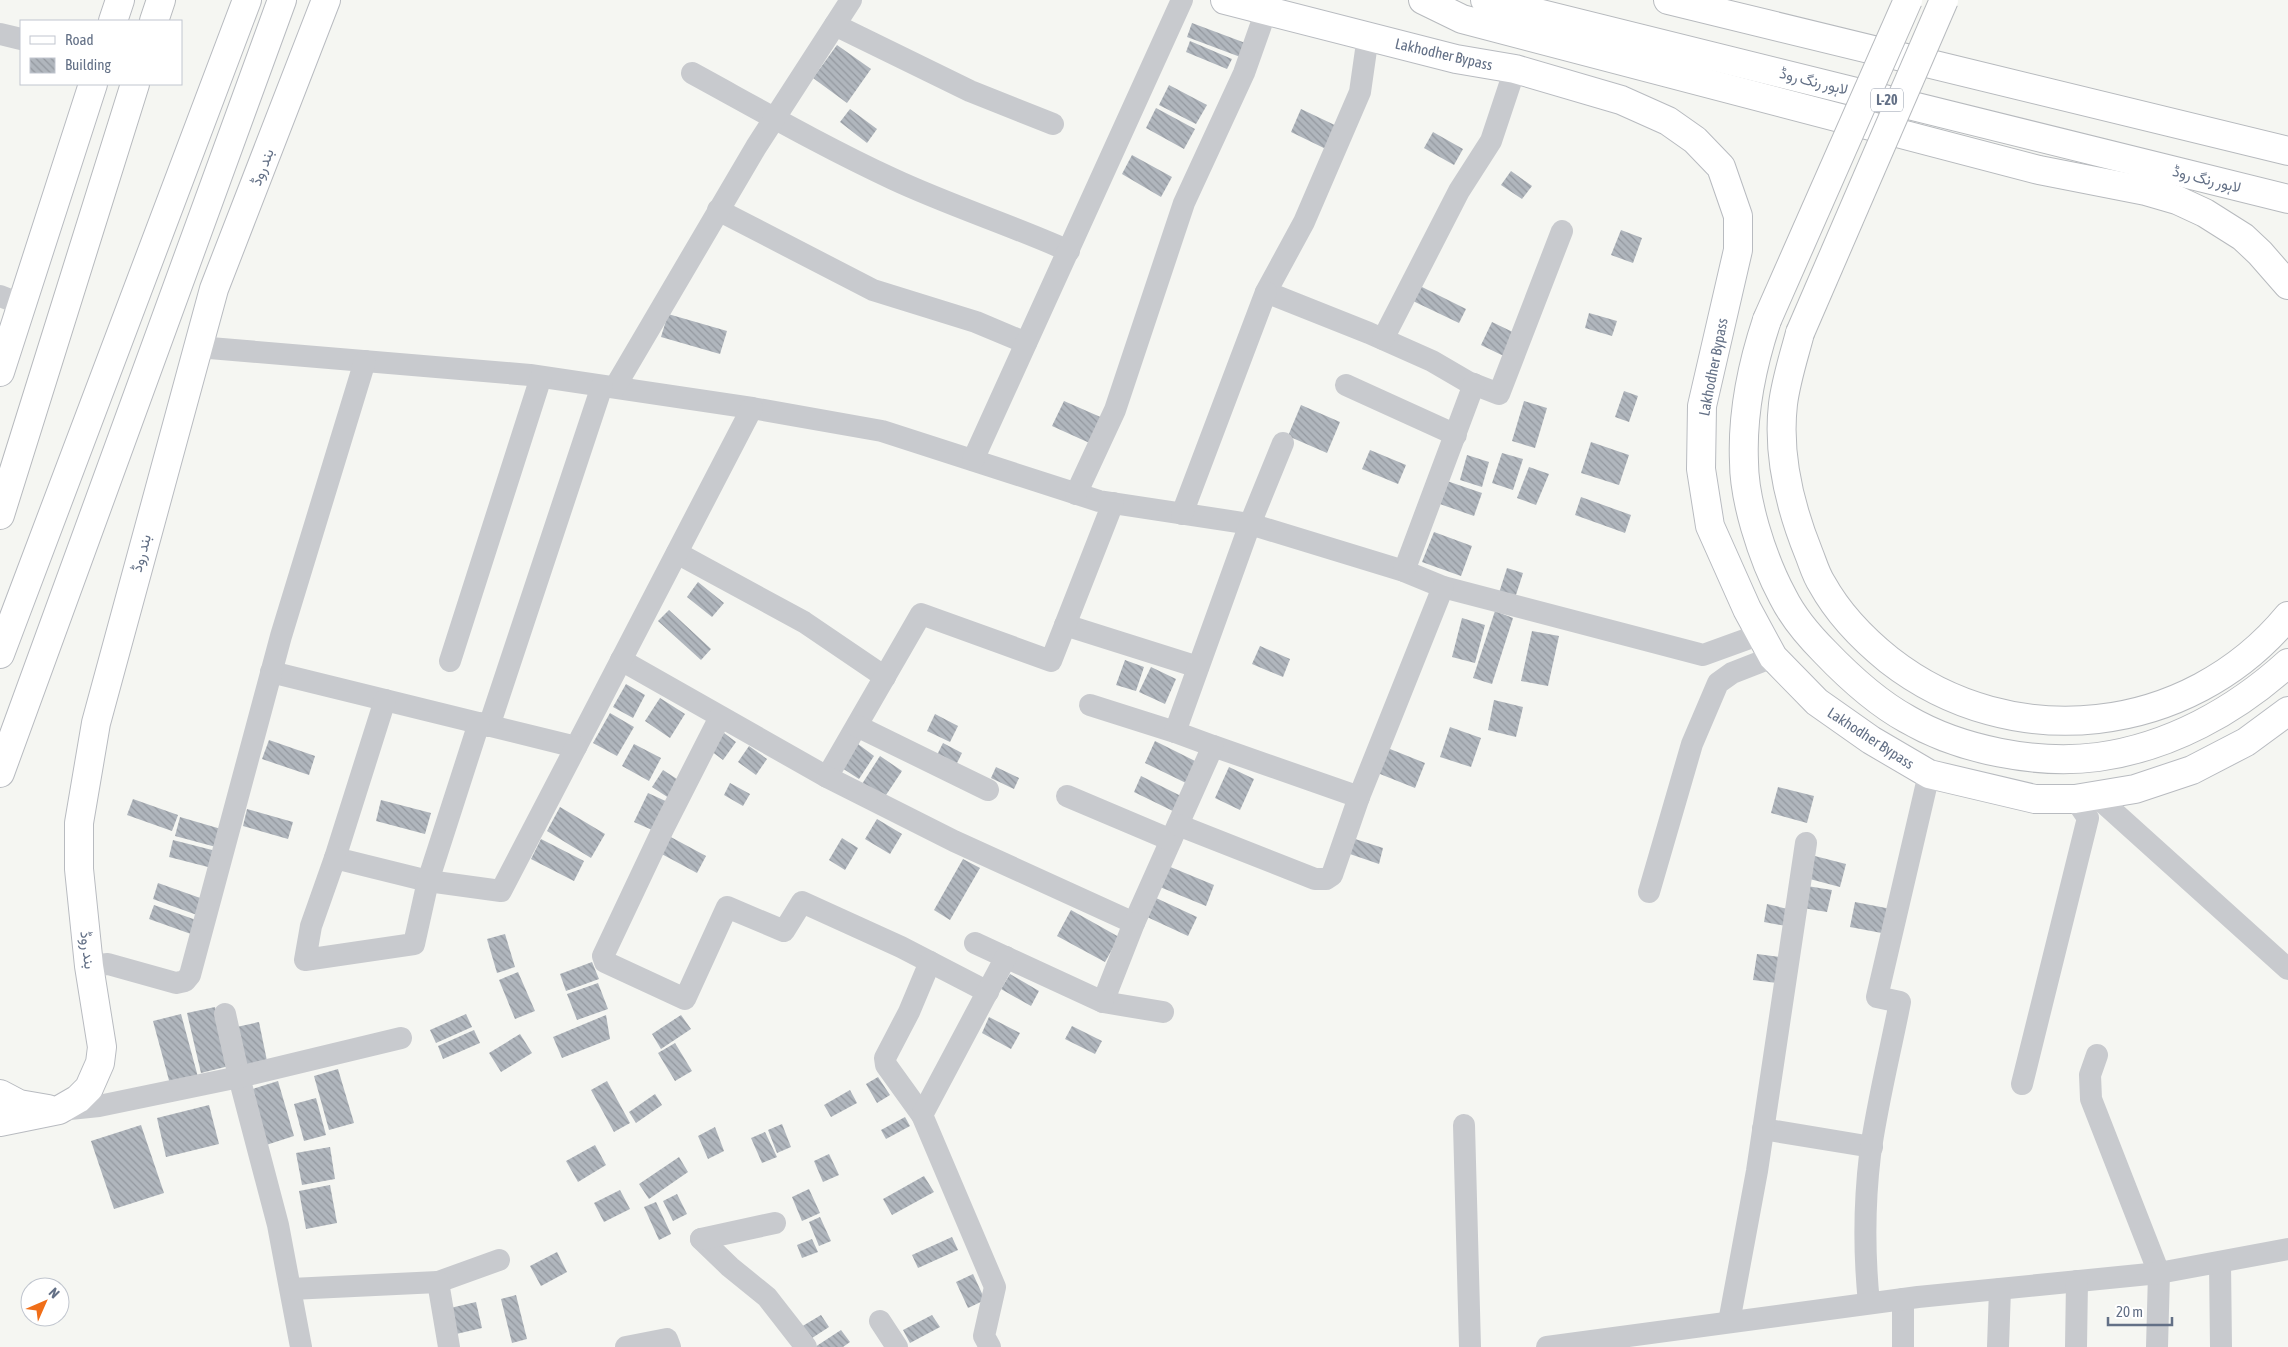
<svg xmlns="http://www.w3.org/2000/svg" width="2288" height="1347" viewBox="0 0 2288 1347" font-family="'Asap Condensed',Vazirmatn,sans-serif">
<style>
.building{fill:url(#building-back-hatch)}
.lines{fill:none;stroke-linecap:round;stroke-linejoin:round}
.major-casing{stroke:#b8bbc0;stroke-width:30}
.highway-casing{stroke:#b7babe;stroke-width:30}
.minor{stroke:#c8cace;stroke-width:22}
.major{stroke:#fff;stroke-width:28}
.highway{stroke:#fff;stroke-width:28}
.highway-bridge-casing{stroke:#b7babe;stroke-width:30;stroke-linecap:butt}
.highway-bridge{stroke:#fff;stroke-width:28}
.labels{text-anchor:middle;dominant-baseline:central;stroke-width:5;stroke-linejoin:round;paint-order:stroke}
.shield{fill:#fff;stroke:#929baa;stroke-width:1}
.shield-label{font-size:14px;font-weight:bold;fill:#637086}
.street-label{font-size:15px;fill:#637086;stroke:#fff}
</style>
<defs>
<pattern id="building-back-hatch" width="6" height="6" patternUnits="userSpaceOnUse" patternTransform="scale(1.25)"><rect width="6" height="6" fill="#b0b6bd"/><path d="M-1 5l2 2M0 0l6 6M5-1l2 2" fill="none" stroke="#93989f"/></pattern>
</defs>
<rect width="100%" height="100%" fill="#f5f6f2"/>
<!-- building -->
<g class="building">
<path d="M1192 23 1248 44 1243 58 1187 37Z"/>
<path d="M1190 41 1232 59 1227 69 1186 52Z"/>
<path d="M837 45 871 69 847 103 813 78Z"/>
<path d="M1169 85 1207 105 1196 124 1159 105Z"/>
<path d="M1156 108 1195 129 1184 149 1146 128Z"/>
<path d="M850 109 877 129 867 143 840 122Z"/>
<path d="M1301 109 1341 128 1330 151 1291 132Z"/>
<path d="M1433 132 1463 149 1454 165 1424 148Z"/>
<path d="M1132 155 1172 177 1161 197 1122 174Z"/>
<path d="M1511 171 1532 186 1522 199 1501 185Z"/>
<path d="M1621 230 1642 238 1633 263 1611 255Z"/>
<path d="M1420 286 1466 309 1459 323 1413 301Z"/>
<path d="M1589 313 1617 321 1612 336 1585 328Z"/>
<path d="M668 314 727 331 720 354 661 337Z"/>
<path d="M1492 322 1521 336 1510 359 1481 345Z"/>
<path d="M1624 391 1638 396 1629 422 1615 417Z"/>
<path d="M1064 401 1105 419 1094 445 1052 426Z"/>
<path d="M1524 401 1547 408 1535 448 1512 441Z"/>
<path d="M1301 405 1340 422 1327 453 1288 436Z"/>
<path d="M1591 442 1629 455 1619 485 1581 473Z"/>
<path d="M1370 450 1406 465 1398 484 1362 469Z"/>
<path d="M1502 453 1523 459 1513 490 1492 483Z"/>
<path d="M1467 455 1489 462 1482 487 1460 480Z"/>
<path d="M1529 467 1549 474 1536 505 1517 498Z"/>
<path d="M1444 480 1482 493 1474 516 1437 503Z"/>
<path d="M1581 497 1631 515 1625 533 1575 515Z"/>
<path d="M1434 532 1472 546 1461 576 1422 562Z"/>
<path d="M1507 568 1523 573 1515 598 1499 593Z"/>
<path d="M698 582 724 603 712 617 687 597Z"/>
<path d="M669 610 711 649 701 660 658 621Z"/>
<path d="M1495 611 1513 618 1492 684 1473 678Z"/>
<path d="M1462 618 1485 625 1475 663 1452 657Z"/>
<path d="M1532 631 1559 636 1548 686 1521 681Z"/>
<path d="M1260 646 1290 659 1283 677 1252 664Z"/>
<path d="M1125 660 1144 667 1136 691 1116 685Z"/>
<path d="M1151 667 1176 679 1165 704 1139 692Z"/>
<path d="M626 684 645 695 633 718 613 707Z"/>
<path d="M660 698 685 714 670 738 645 721Z"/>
<path d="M1494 700 1523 707 1516 737 1488 730Z"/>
<path d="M610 713 634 727 617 756 593 743Z"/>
<path d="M935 714 958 726 950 742 927 731Z"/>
<path d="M1450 727 1481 738 1471 767 1440 757Z"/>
<path d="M724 733 736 742 723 760 711 751Z"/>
<path d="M269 740 315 756 309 775 262 759Z"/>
<path d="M1155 741 1197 762 1186 783 1145 763Z"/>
<path d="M943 743 962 753 954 769 935 759Z"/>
<path d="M634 744 661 758 649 781 622 766Z"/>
<path d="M858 744 874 756 859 779 842 768Z"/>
<path d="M749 746 767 759 756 775 738 762Z"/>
<path d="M1385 747 1425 763 1415 788 1375 772Z"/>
<path d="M880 756 902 771 884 798 862 784Z"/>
<path d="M996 767 1019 778 1014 789 991 778Z"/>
<path d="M1229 767 1254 779 1240 810 1215 798Z"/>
<path d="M663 770 680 781 669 798 652 787Z"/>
<path d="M1141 776 1185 798 1177 813 1134 792Z"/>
<path d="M730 783 750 794 743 806 724 795Z"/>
<path d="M1778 787 1814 796 1807 823 1771 813Z"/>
<path d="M648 793 672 804 659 833 634 822Z"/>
<path d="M133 799 178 815 172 831 127 815Z"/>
<path d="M381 800 431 813 425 834 376 821Z"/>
<path d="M560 807 605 834 591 858 547 831Z"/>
<path d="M247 809 293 822 288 839 243 826Z"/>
<path d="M180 817 221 829 216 847 175 836Z"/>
<path d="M877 819 902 834 890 854 865 839Z"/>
<path d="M667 835 706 856 697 873 658 852Z"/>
<path d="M842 838 858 848 845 870 829 860Z"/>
<path d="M1352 838 1383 848 1379 864 1347 853Z"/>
<path d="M541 839 584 861 574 881 531 859Z"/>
<path d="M173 840 216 851 212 868 169 857Z"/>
<path d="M1807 854 1846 864 1840 887 1806 878Z"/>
<path d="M963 859 980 868 950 920 934 910Z"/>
<path d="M1168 866 1214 885 1206 906 1160 887Z"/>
<path d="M158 883 203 899 197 915 153 899Z"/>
<path d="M1807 886 1832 890 1827 912 1803 908Z"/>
<path d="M1156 898 1197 917 1188 936 1147 917Z"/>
<path d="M1855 902 1891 909 1887 934 1850 927Z"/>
<path d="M1767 904 1792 910 1791 927 1764 922Z"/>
<path d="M154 905 196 920 191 934 149 919Z"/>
<path d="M1071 910 1119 937 1105 962 1057 936Z"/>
<path d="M505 934 515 967 497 973 487 939Z"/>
<path d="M1757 954 1781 957 1777 983 1753 980Z"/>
<path d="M592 962 599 979 566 991 560 974Z"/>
<path d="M518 972 535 1011 515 1019 499 980Z"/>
<path d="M1010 974 1039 991 1031 1006 1001 989Z"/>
<path d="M598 983 608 1009 577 1020 567 994Z"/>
<path d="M215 1007 229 1066 201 1073 187 1013Z"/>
<path d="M181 1014 198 1077 170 1084 153 1021Z"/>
<path d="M466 1014 472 1027 436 1043 430 1030Z"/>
<path d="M606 1015 610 1039 562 1058 553 1037Z"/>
<path d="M681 1015 691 1029 661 1049 652 1034Z"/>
<path d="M989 1017 1020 1033 1011 1049 982 1033Z"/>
<path d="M259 1022 267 1061 240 1067 232 1028Z"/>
<path d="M1072 1026 1102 1041 1095 1054 1065 1039Z"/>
<path d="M474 1030 480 1043 443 1059 438 1046Z"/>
<path d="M520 1034 532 1053 501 1072 489 1053Z"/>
<path d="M675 1043 692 1071 675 1081 658 1053Z"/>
<path d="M338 1069 354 1123 329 1130 314 1076Z"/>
<path d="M878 1077 890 1095 877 1103 866 1084Z"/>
<path d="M278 1081 294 1136 263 1146 246 1091Z"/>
<path d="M607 1081 630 1123 614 1132 591 1090Z"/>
<path d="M850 1090 857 1103 831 1117 824 1105Z"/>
<path d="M655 1094 662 1105 636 1123 629 1112Z"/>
<path d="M316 1098 326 1135 304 1141 294 1104Z"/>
<path d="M209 1105 219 1144 166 1157 157 1118Z"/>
<path d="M905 1117 910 1126 886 1139 881 1130Z"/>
<path d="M782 1124 791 1147 777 1153 768 1130Z"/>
<path d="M141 1125 164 1193 114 1209 91 1141Z"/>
<path d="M715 1127 724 1151 708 1159 698 1136Z"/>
<path d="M765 1132 777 1157 762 1163 751 1138Z"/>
<path d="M595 1145 606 1165 578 1182 566 1161Z"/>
<path d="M330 1147 335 1179 302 1185 296 1153Z"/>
<path d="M829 1154 839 1175 823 1182 814 1161Z"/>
<path d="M679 1157 688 1172 649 1199 639 1184Z"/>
<path d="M924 1176 934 1192 892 1215 883 1199Z"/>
<path d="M330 1185 337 1223 306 1229 299 1191Z"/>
<path d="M809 1189 820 1213 802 1221 792 1197Z"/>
<path d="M620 1190 630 1209 604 1222 594 1203Z"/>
<path d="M677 1194 687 1214 673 1221 663 1201Z"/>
<path d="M656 1202 671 1234 659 1240 644 1207Z"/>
<path d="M820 1217 831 1241 819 1246 809 1222Z"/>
<path d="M952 1237 958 1250 918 1268 912 1255Z"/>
<path d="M812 1239 818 1252 802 1258 797 1245Z"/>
<path d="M557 1252 567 1272 541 1286 530 1266Z"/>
<path d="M973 1274 985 1300 968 1308 956 1282Z"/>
<path d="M516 1295 527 1339 512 1343 501 1299Z"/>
<path d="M476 1302 482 1328 452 1335 446 1309Z"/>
<path d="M821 1315 829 1327 809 1340 801 1327Z"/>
<path d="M932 1315 940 1327 910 1343 903 1330Z"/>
<path d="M841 1330 850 1342 843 1347H815Z"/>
</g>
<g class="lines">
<!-- major casing -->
<g class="major-casing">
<g id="major">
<path d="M1225 0 1456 59 1515 69 1621 100 1668 121 1695 140 1721 167 1738 216V250L1702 406 1701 469 1710 526 1747 609 1773 657 1817 702 1871 740 1929 774 2035 799H2075L2135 789 2192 770 2246 742 2288 711"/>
<path d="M113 21 120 0"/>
<path d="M0 372 93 84"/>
<path d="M0 654 247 0"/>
<path d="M0 773 282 0"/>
<path d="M0 1094 19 1104 48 1109"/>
<path d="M0 1122 59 1110 78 1099 89 1088 100 1063 102 1047 89 966 79 869V823L96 723 214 289 326 0"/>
</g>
</g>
<!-- highway casing -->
<g class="highway-casing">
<g id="highway">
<path d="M1423 0 1462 19 2039 170 2146 191 2177 200 2205 213 2243 237 2260 253 2288 285"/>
<path d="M1485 0 2288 199"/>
<path d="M1668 0 2288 151"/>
<path d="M154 21 161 0"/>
<path d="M1767 320C1752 365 1742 415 1744 462 1744 484 1749 506 1755 527 1762 551 1771 575 1783 597 1793 617 1809 636 1825 652 1849 677 1876 702 1907 719 1960 750 2037 765 2098 757 2170 747 2235 711 2288 663"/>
<path d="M1800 333C1794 356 1786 380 1783 404 1777 456 1790 507 1809 554 1813 564 1816 575 1822 584 1838 613 1863 639 1889 660 2012 756 2189 736 2288 616"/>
<path d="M0 515 135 84"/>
</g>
</g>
<!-- minor -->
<g class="minor">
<path d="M835 25 970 91 1053 124"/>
<path d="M0 34 21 39"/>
<path d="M1368 36 1360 92 1304 222 1266 292 1369 333 1432 361 1468 382 1499 394 1562 231"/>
<path d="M692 73C758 109 824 147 893 179 951 206 1011 225 1069 251"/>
<path d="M718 210 873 290 976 322 1026 343"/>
<path d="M0 296 23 305"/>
<path d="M1383 339 1459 191 1491 141 1515 69"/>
<path d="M198 347 530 375 752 408 882 431 1099 501 1250 524 1404 571 1443 587 1703 655 1761 634"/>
<path d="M1346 385 1456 435"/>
<path d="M615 387 756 147 851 0"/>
<path d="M973 460 1182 0"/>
<path d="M1076 494 1115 410 1184 203 1244 73 1266 11"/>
<path d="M1182 514 1266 292"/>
<path d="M677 553 804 622 885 677"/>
<path d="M1404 571 1474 384"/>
<path d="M1065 625 1198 667"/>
<path d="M621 660 827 777 921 614 1051 661 1113 503"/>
<path d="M450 661 541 377"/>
<path d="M271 672 576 747 752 408"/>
<path d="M385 700 335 858 428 881 501 891 576 747"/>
<path d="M1090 705 1175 732"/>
<path d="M720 717 663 829 603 956 605 962 685 999 727 907 784 931 802 902 901 947 988 992"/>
<path d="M489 726 602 386"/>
<path d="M857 726 988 790"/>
<path d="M1213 746 1359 797"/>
<path d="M827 777 954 841 1134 923 1213 746 1175 732 1250 524 1283 443"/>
<path d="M1067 796 1171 840"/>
<path d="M2096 796 2288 969"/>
<path d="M1178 825 1315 879H1326L1332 875 1359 797 1443 587"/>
<path d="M335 858 311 926 305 960 414 944 428 881 479 723"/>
<path d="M1649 892 1692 744 1718 683 1732 673 1773 657"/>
<path d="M1134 923 1103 1002 1163 1012"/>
<path d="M975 943 1103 1002"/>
<path d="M89 966 108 964 176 983 185 981 190 975 281 636 365 361"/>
<path d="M225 1014 239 1077 278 1225 301 1347"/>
<path d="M2097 1055 2090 1075 2091 1099 2159 1273 2157 1347"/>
<path d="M2022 1084 2088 818 2075 799"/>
<path d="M60 1110 99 1106 239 1077 401 1038"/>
<path d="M922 1115 886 1065 885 1058 909 1012 930 962"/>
<path d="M1464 1125 1470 1347"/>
<path d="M1763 1129 1872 1147"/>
<path d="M701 1239 730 1267 767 1297 806 1347"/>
<path d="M701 1239 775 1223"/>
<path d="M2220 1263 2221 1347"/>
<path d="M438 1282 499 1260"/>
<path d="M291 1289 438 1282 449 1347"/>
<path d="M1903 1299V1347"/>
<path d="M1869 1303C1864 1254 1864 1205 1870 1155 1877 1104 1890 1053 1900 1002L1877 997 1929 774"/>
<path d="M880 1321 897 1347"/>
<path d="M1729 1322 1757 1171 1806 843"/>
<path d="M626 1347 667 1339 670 1347"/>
<path d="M990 1347 984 1336 995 1287 922 1115 1006 957"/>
<path d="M1547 1347 1918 1297 2159 1273 2288 1249"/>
<path d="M1998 1347 2000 1289"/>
<path d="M2076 1347 2077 1281"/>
</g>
<!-- major -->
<use href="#major" class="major"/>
<!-- highway -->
<use href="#highway" class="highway"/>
<!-- highway-bridge casing -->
<g class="highway-bridge-casing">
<g id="highway-bridge">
<path d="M1767 320 1908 0"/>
<path d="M1800 333 1944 0"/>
</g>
</g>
<!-- highway-bridge -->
<use href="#highway-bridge" class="highway-bridge"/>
</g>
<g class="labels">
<!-- shield labels -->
<rect class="shield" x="1871" y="88.5" width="32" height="23" rx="4"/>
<g class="shield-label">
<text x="1887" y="100">L-20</text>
</g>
<!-- street labels -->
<g class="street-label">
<text transform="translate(1444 54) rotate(13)">Lakhodher Bypass</text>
<text transform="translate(1814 81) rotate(14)">لاہور رنگ روڈ</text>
<text transform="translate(262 167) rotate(-69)">بند روڈ</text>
<text transform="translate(2207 179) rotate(14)">لاہور رنگ روڈ</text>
<text transform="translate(1713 367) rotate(-79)">Lakhodher Bypass</text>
<text transform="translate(141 553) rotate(-75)">بند روڈ</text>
<text transform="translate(1871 738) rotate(33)">Lakhodher Bypass</text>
<text transform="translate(88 950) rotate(83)">بند روڈ</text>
</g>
</g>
<!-- legend -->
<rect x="20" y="20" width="162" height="65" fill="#ffffff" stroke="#c1c6cf"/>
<rect x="30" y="36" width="25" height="8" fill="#ffffff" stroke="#c1c6cf"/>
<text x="65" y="45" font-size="15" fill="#637086">Road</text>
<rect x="30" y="58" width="25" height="15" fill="url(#building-back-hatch)" stroke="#c1c6cf"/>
<text x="65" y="70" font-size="15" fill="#637086">Building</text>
<!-- north arrow -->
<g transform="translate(45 1302) rotate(45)"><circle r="24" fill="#ffffff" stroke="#c1c6cf"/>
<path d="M0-4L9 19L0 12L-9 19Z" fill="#f06e18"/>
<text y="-8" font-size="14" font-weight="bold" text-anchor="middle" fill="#637086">N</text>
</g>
<!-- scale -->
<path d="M2108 1317v8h64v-8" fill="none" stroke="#637086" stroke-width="2.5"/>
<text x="2116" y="1317" font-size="15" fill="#637086" stroke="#ffffff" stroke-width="4" paint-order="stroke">20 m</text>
</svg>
